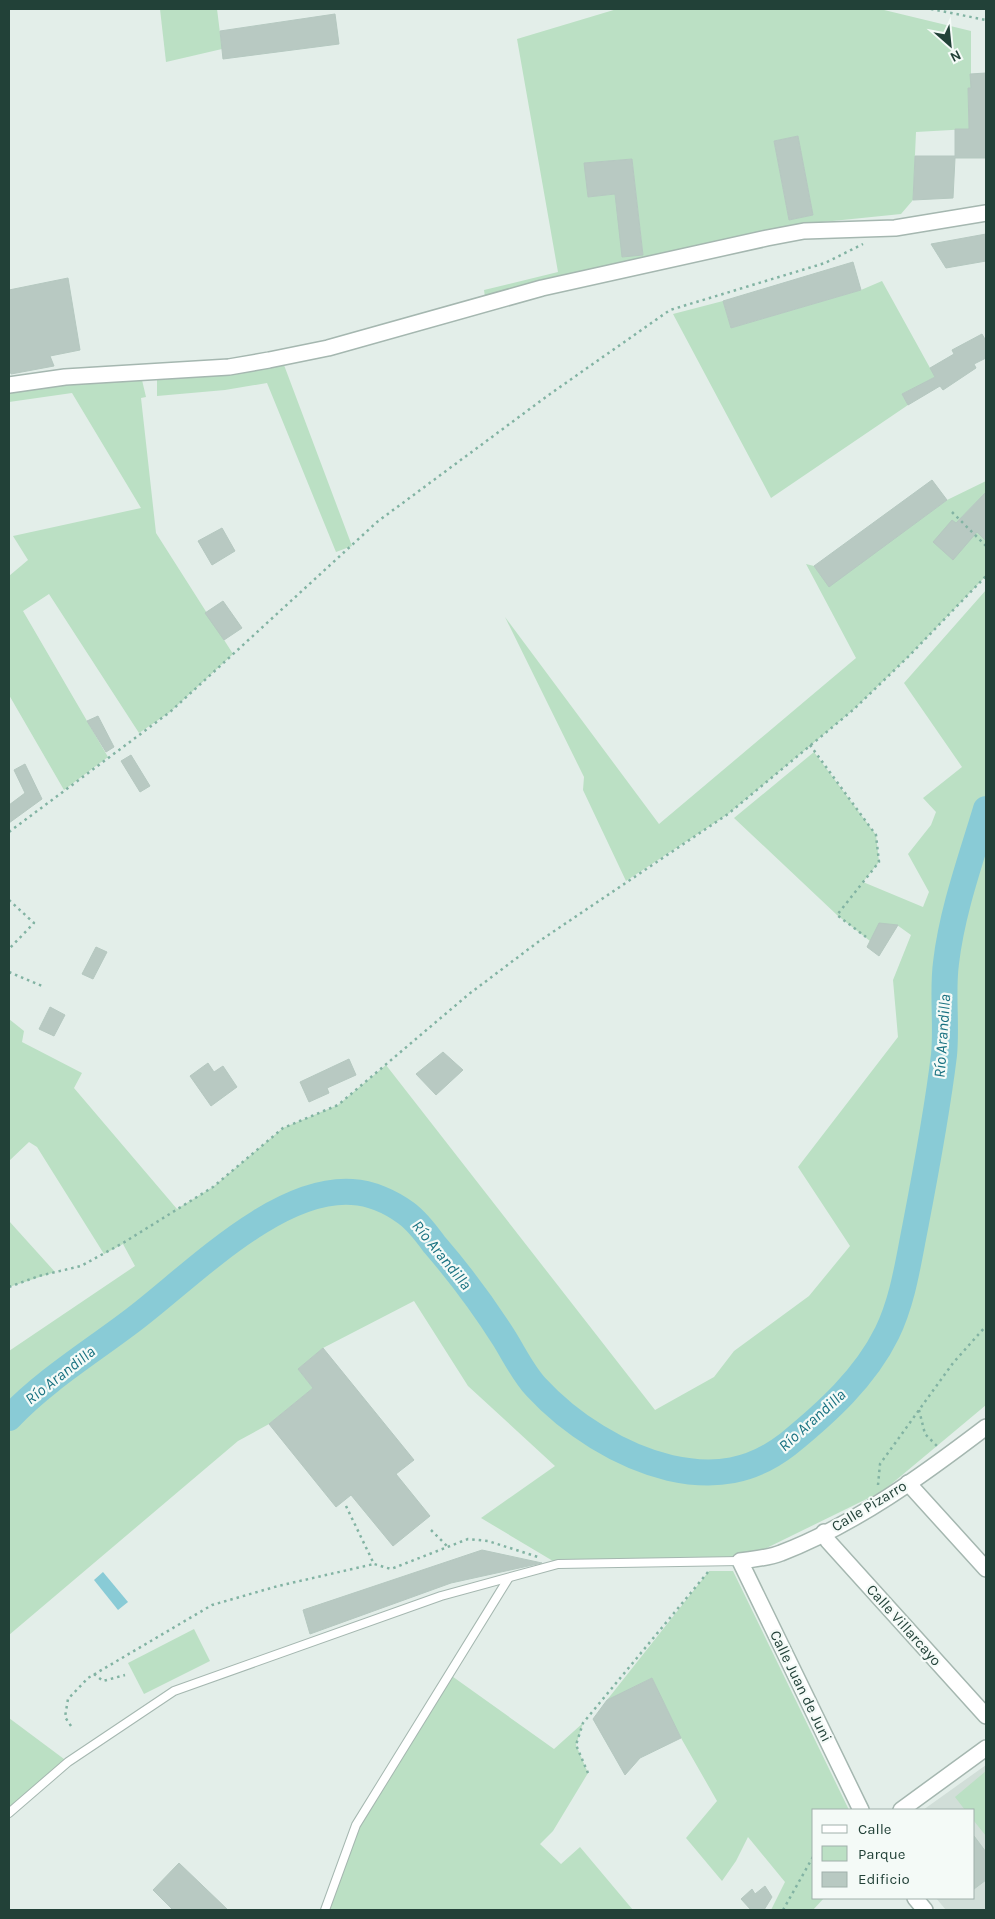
<svg xmlns="http://www.w3.org/2000/svg" width="995" height="1919" viewBox="0 0 995 1919" font-family="Karla,sans-serif">
<style>
.built{fill:#d1ded8}
.green{fill:#bbe0c4;fill-rule:evenodd}
.water{fill:#89cbd6}
.lines{fill:none;stroke-linecap:round;stroke-linejoin:round}
.river{stroke:#89cbd6;stroke-width:26}
.building{fill:#b8c9c2;stroke:#b5c8c0}
.service-casing{stroke:#a5b7b0;stroke-width:10}
.minor-casing{stroke:#a5b7b0;stroke-width:18}
.path{stroke:#82b3a3;stroke-width:2.5;stroke-dasharray:2.5 4;stroke-linecap:butt}
.service{stroke:#fff;stroke-width:8}
.minor{stroke:#fff;stroke-width:15}
.labels{text-anchor:middle;dominant-baseline:central;stroke-width:4.5;stroke-linejoin:round;paint-order:stroke}
.street-label{font-size:15px;fill:#224138;stroke:#f4faf7}
.water-label{font-size:16px;font-style:italic;fill:#187180;stroke:#f4faf7}
</style>
<rect width="100%" height="100%" fill="#e3eee9"/>
<!-- built -->
<path class="built" d="M986 1765V1910H946L936 1898H974V1810H923Z"/>
<!-- green -->
<g class="green">
<path d="M160 9H217L222 49 166 62Z"/>
<path d="M617 9H880L971 31V88L968 89 969 129 916 132 913 200 901 214 803 224 767 230 541 281 485 297 484 290 558 272 517 39ZM798 136 813 215 789 220 774 141ZM632 159 643 254 623 257 615 194 588 197 585 163Z"/>
<path d="M882 281 935 377 902 394 908 405 771 498 673 314 723 301 731 328 861 290Z"/>
<path d="M281 357 352 546 336 552 267 383 225 390 157 396V379L230 372Z"/>
<path d="M142 380 146 397 141 398 156 533 233 654 170 712 139 733 49 594 23 611 108 757 64 790 9 695V576L28 560 13 536 141 508 72 393 9 402V391L67 382Z"/>
<path d="M986 481V492L962 517 984 539 986 537V576L908 657 853 710 728 814 626 881 583 790 584 777 505 617 659 824 856 658 806 564 814 566 829 586 947 500Z"/>
<path d="M986 590V1405L883 1491 740 1561 558 1564 481 1518 555 1466 468 1386 414 1301 323 1348 298 1369 313 1388 269 1424 238 1441 9 1635V1351L135 1266 123 1244 104 1254 37 1147 29 1142 9 1161V1019L24 1031 22 1042 82 1073 74 1088 177 1209 213 1187 283 1128 338 1105 386 1065 655 1410 714 1377 734 1351 809 1296 850 1246 798 1167 898 1037 893 980 911 935 897 925 870 941 837 915 734 818 814 752 876 835 879 862 863 882 923 907 929 892 908 854 931 825 936 812 923 798 962 767 904 683Z"/>
<path d="M9 1221 55 1272 9 1287Z"/>
<path d="M709 1571H733L849 1810H814V1898H824L813 1910H771L785 1882 748 1837 736 1861 722 1881 686 1838 717 1801 681 1738 652 1678 607 1700Z"/>
<path d="M194 1629 210 1661 144 1694 128 1663Z"/>
<path d="M449 1674 554 1749 583 1723 576 1745 588 1773 553 1831 540 1844 561 1864 580 1847 633 1910H325L356 1825Z"/>
<path d="M9 1718 68 1762 9 1813Z"/>
<path d="M986 1771V1836L974 1821V1810H965L955 1797Z"/>
</g>
<!-- water -->
<path class="water" d="M103 1572 128 1602 118 1610 94 1580Z"/>
<g class="lines">
<!-- river -->
<path class="river" d="M9 1418C45 1380 91 1352 133 1320 190 1277 276 1187 352 1192 371 1193 391 1202 406 1213 417 1221 426 1233 434 1244 460 1274 483 1305 504 1338 514 1354 523 1373 536 1387 570 1424 620 1456 670 1468 715 1478 752 1472 788 1444 826 1413 865 1378 887 1333 903 1300 908 1263 915 1228 926 1171 937 1113 944 1055 947 1024 942 993 946 963 952 911 971 859 986 809"/>
</g>
<!-- building -->
<g class="building">
<path d="M335 14 339 44 223 59 220 31Z"/>
<path d="M986 73V158H955L953 198 913 200 915 156H955V129H969L968 88H971L970 74Z"/>
<path d="M798 136 813 215 789 220 774 141Z"/>
<path d="M632 159 643 255 622 257 615 194 588 197 584 163Z"/>
<path d="M986 234V261L946 268 931 244Z"/>
<path d="M853 262 861 290 731 328 723 301Z"/>
<path d="M68 278 80 350 50 356 54 366 11 374 9 368V290Z"/>
<path d="M982 334 986 341V358L974 364 976 368 943 390 940 386 908 405 902 394 935 377 930 368 954 354 952 350Z"/>
<path d="M932 480 947 500 829 587 814 566Z"/>
<path d="M986 492V541L977 532 953 560 933 542 952 520 956 523Z"/>
<path d="M222 528 235 551 212 565 198 541Z"/>
<path d="M223 601 242 628 224 640 205 613Z"/>
<path d="M98 716 114 747 106 752 87 721Z"/>
<path d="M131 755 150 786 140 792 121 761Z"/>
<path d="M25 764 42 799 9 823V805L25 793 14 770Z"/>
<path d="M879 923 898 925 879 956 867 947Z"/>
<path d="M96 947 107 952 93 979 82 974Z"/>
<path d="M50 1007 65 1015 54 1036 39 1029Z"/>
<path d="M443 1052 463 1070 436 1095 416 1074Z"/>
<path d="M349 1059 356 1075 327 1088 329 1093 309 1102 300 1082Z"/>
<path d="M208 1063 214 1072 223 1066 237 1087 211 1106 190 1076Z"/>
<path d="M323 1348 414 1460 396 1474 430 1516 393 1546 351 1495 336 1507 269 1424 313 1388 298 1369Z"/>
<path d="M482 1550 542 1563 451 1583 310 1634 303 1610Z"/>
<path d="M652 1678 681 1738 640 1758 625 1775 593 1719 607 1700Z"/>
<path d="M974 1836 986 1852V1880L974 1889Z"/>
<path d="M179 1863 228 1910H173L153 1890Z"/>
<path d="M765 1886 772 1897 764 1910H751L741 1899 752 1889 755 1894Z"/>
</g>
<g class="lines">
<!-- service casing -->
<g class="service-casing">
<g id="service">
<path d="M9 1813 68 1762 174 1691 441 1596 558 1564 740 1561"/>
<path d="M325 1910 356 1825 508 1579"/>
</g>
</g>
<!-- minor casing -->
<g class="minor-casing">
<g id="minor">
<path d="M9 385 65 377 229 367 269 360 328 348 542 288 767 238 804 231 895 228 986 213"/>
<path d="M908 1483 986 1569"/>
<path d="M824 1532 828 1541 986 1716"/>
<path d="M861 1810 740 1561C753 1559 769 1558 781 1553 856 1524 923 1475 986 1427"/>
<path d="M901 1810 986 1748"/>
<path d="M915 1898 925 1910"/>
</g>
</g>
<!-- path -->
<g class="path">
<path d="M931 9 986 20"/>
<path d="M952 512 986 546"/>
<path d="M810 745 876 835 879 862 837 915 866 937"/>
<path d="M9 832 170 712 377 522 550 394 670 310 825 263 863 244"/>
<path d="M9 900 34 923 9 949"/>
<path d="M9 972 42 986"/>
<path d="M9 1287 39 1276 81 1266 123 1243 213 1187 283 1128 338 1105 469 994 538 942 728 814 853 710 908 657 986 576"/>
<path d="M919 1410 925 1434 937 1446"/>
<path d="M878 1485 880 1464 953 1363 986 1326"/>
<path d="M346 1506 374 1564 391 1569 468 1539 488 1541 538 1557"/>
<path d="M431 1530 448 1547"/>
<path d="M94 1674 103 1681 125 1675"/>
<path d="M71 1726 65 1717 68 1699 88 1678 212 1605 278 1586 374 1564"/>
<path d="M588 1773 576 1745 583 1723 708 1572"/>
<path d="M783 1910 814 1855"/>
</g>
<!-- service -->
<use href="#service" class="service"/>
<!-- minor -->
<use href="#minor" class="minor"/>
</g>
<g class="labels">
<!-- street labels -->
<g class="street-label">
<text transform="translate(869 1506) rotate(-31)">Calle Pizarro</text>
<text transform="translate(904 1625) rotate(48)">Calle Villarcayo</text>
<text transform="translate(801 1686) rotate(64)">Calle Juan de Juni</text>
</g>
<!-- water labels -->
<g class="water-label">
<text transform="translate(942 1036) rotate(-86)">Río Arandilla</text>
<text transform="translate(442 1255) rotate(51)">Río Arandilla</text>
<text transform="translate(60 1375) rotate(-38)">Río Arandilla</text>
<text transform="translate(812 1420) rotate(-42)">Río Arandilla</text>
</g>
</g>
<!-- border -->
<rect width="995" height="1919" fill="none" stroke="#224138" stroke-width="20"/>
<!-- legend -->
<rect x="812" y="1809" width="162" height="90" fill="#f4faf7" stroke="#a0b0ab"/>
<rect x="822" y="1825" width="25" height="8" fill="#ffffff" stroke="#a0b0ab"/>
<text x="858" y="1834" font-size="15" fill="#224138">Calle</text>
<rect x="822" y="1846" width="25" height="15" fill="#bbe0c4" stroke="#a0b0ab"/>
<text x="858" y="1859" font-size="15" fill="#224138">Parque</text>
<rect x="822" y="1872" width="25" height="15" fill="#b8c9c2" stroke="#a0b0ab"/>
<text x="858" y="1884" font-size="15" fill="#224138">Edificio</text>
<!-- north arrow -->
<g transform="translate(950 45) rotate(153)" stroke="#f4faf7" stroke-width="4" paint-order="stroke">
<path d="M0-4L9 19L0 12L-9 19Z" fill="#224138"/>
<text y="-8" font-size="14" font-weight="bold" text-anchor="middle" fill="#224138">N</text>
</g>
</svg>
